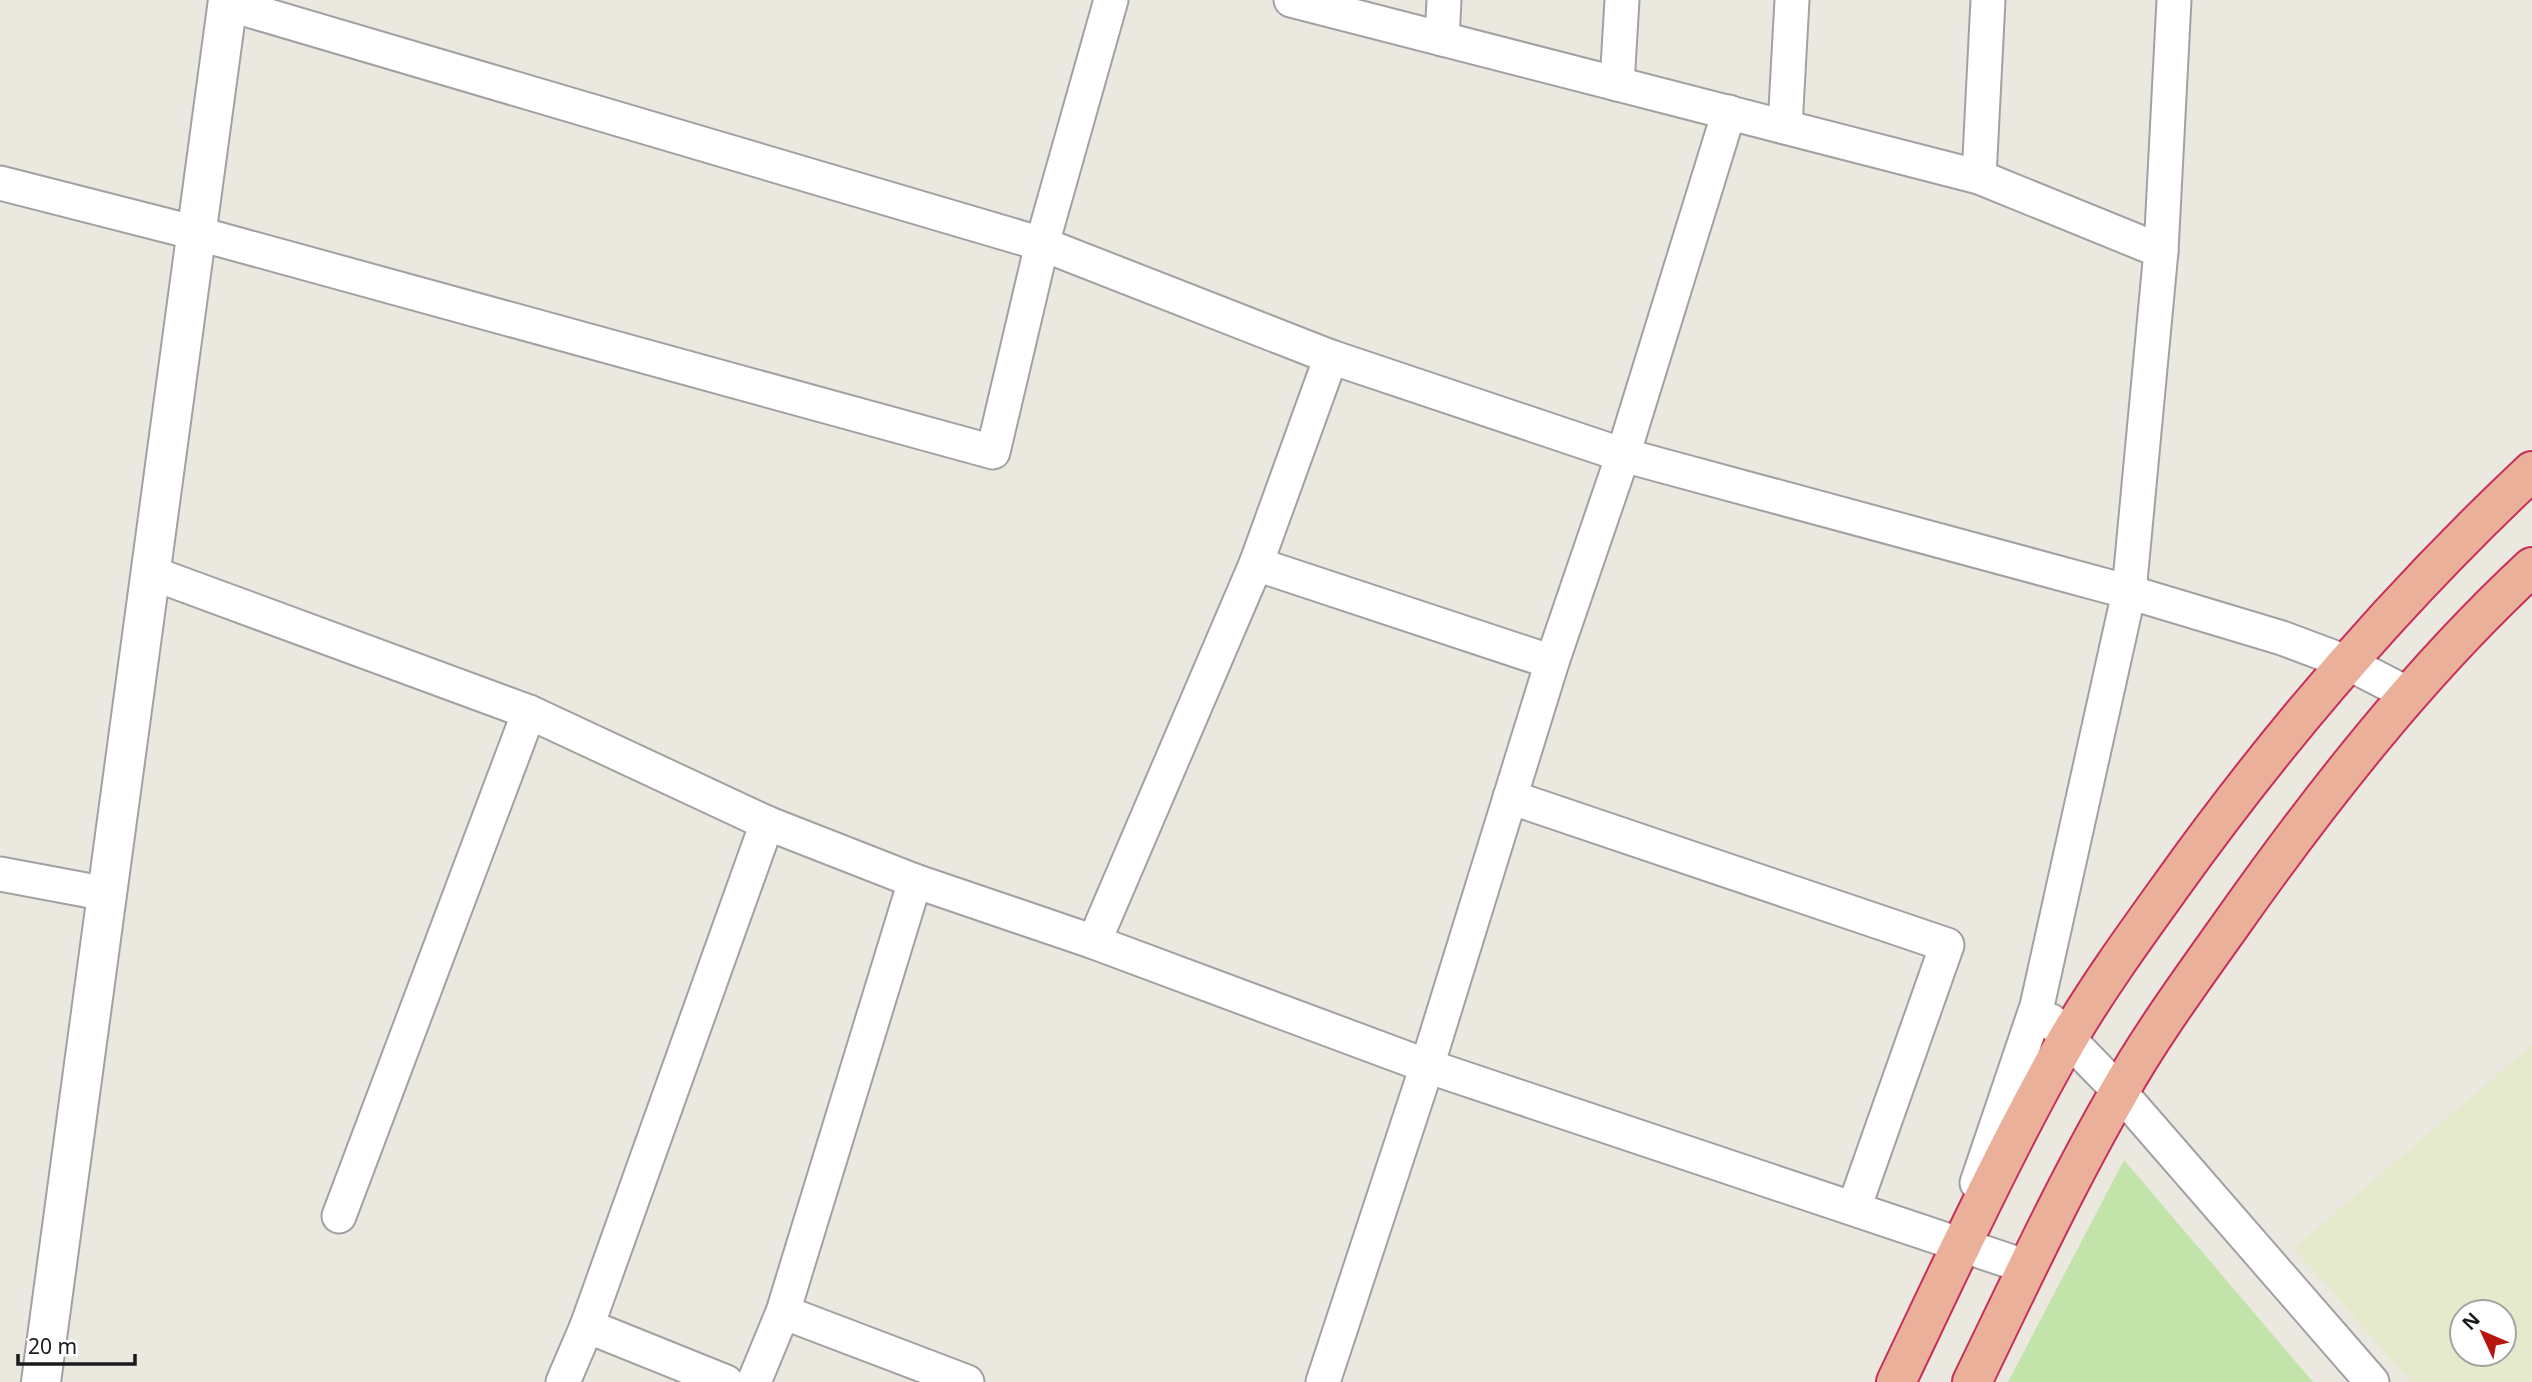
<svg xmlns="http://www.w3.org/2000/svg" width="2532" height="1382" viewBox="0 0 2532 1382" font-family="'Noto Sans',sans-serif">
<style>
.farmland{fill:#e6eacc;fill-rule:evenodd}
.grass{fill:#c2e3a9}
.lines{fill:none;stroke-linecap:round;stroke-linejoin:round}
.minor-casing{stroke:#a1a1a1;stroke-width:37}
.tertiary-casing{stroke:#a1a1a1;stroke-width:42}
.trunk-casing{stroke:#c82f5b;stroke-width:42}
.minor{stroke:#fff;stroke-width:33}
.tertiary{stroke:#fff;stroke-width:38}
.trunk{stroke:#eab09a;stroke-width:38}
</style>
<rect width="100%" height="100%" fill="#ebe8e0"/>
<!-- farmland -->
<path class="farmland" d="M2532 1045V1382H2411L2294 1248ZM2462 1312H2504V1354H2462Z"/>
<!-- grass -->
<path class="grass" d="M2124 1160 2313 1382H2008Z"/>
<g class="lines">
<!-- minor casing -->
<g class="minor-casing">
<g id="minor">
<path d="M1291 0 1979 177 2161 251"/>
<path d="M228 4 1042 244 1331 357 1623 455 2129 592 2282 638 2346 662 2410 695"/>
<path d="M1442 39 1444 0"/>
<path d="M1617 84 1622 0"/>
<path d="M1785 127 1792 0"/>
<path d="M1979 177 1988 0"/>
<path d="M0 183 196 233 993 452 1042 244 1111 0"/>
<path d="M1256 564 1552 662"/>
<path d="M149 572 529 712 767 823 915 881 1094 942 1427 1066 2027 1267"/>
<path d="M1510 797 1947 945 1854 1208"/>
<path d="M0 874 107 894"/>
<path d="M1094 942 1256 564 1331 357"/>
<path d="M2051 1021 2119 1091 2372 1382"/>
<path d="M1977 1183 2037 1006 2129 592 2161 251 2174 0"/>
<path d="M339 1216 529 712"/>
<path d="M783 1312 967 1382"/>
<path d="M587 1326 726 1382"/>
<path d="M563 1382 587 1326 767 823"/>
<path d="M754 1382 783 1312 915 881"/>
<path d="M1323 1382 1427 1066 1552 662 1623 455 1729 112"/>
</g>
</g>
<!-- tertiary casing -->
<g class="tertiary-casing">
<path id="tertiary" d="M41 1382 228 0"/>
</g>
<!-- trunk casing -->
<g class="trunk-casing">
<g id="trunk">
<path d="M1896 1382C1951 1267 2004 1151 2067 1040 2098 987 2135 936 2171 886 2278 736 2398 597 2532 471"/>
<path d="M1972 1382C2019 1285 2064 1188 2118 1094 2151 1035 2193 978 2232 923 2321 797 2419 672 2532 567"/>
</g>
</g>
<!-- minor -->
<use href="#minor" class="minor"/>
<!-- tertiary -->
<use href="#tertiary" class="tertiary"/>
<!-- trunk -->
<use href="#trunk" class="trunk"/>
</g>
<!-- north arrow -->
<g transform="translate(2483 1333) rotate(314)"><circle r="33" fill="#ffffff" stroke="#a3a3a3" stroke-width="2"/>
<path d="M0-5L12 26L0 18L-12 26Z" fill="#b7160e"/>
<text y="-10" font-size="19" font-weight="bold" text-anchor="middle" fill="#1a1a1a">N</text>
</g>
<!-- scale -->
<path d="M18 1354v10h117v-10" fill="none" stroke="#1a1a1a" stroke-width="3.5"/>
<text x="28" y="1354" font-size="21" fill="#1a1a1a" stroke="#ffffff" stroke-width="5" paint-order="stroke">20 m</text>
</svg>
